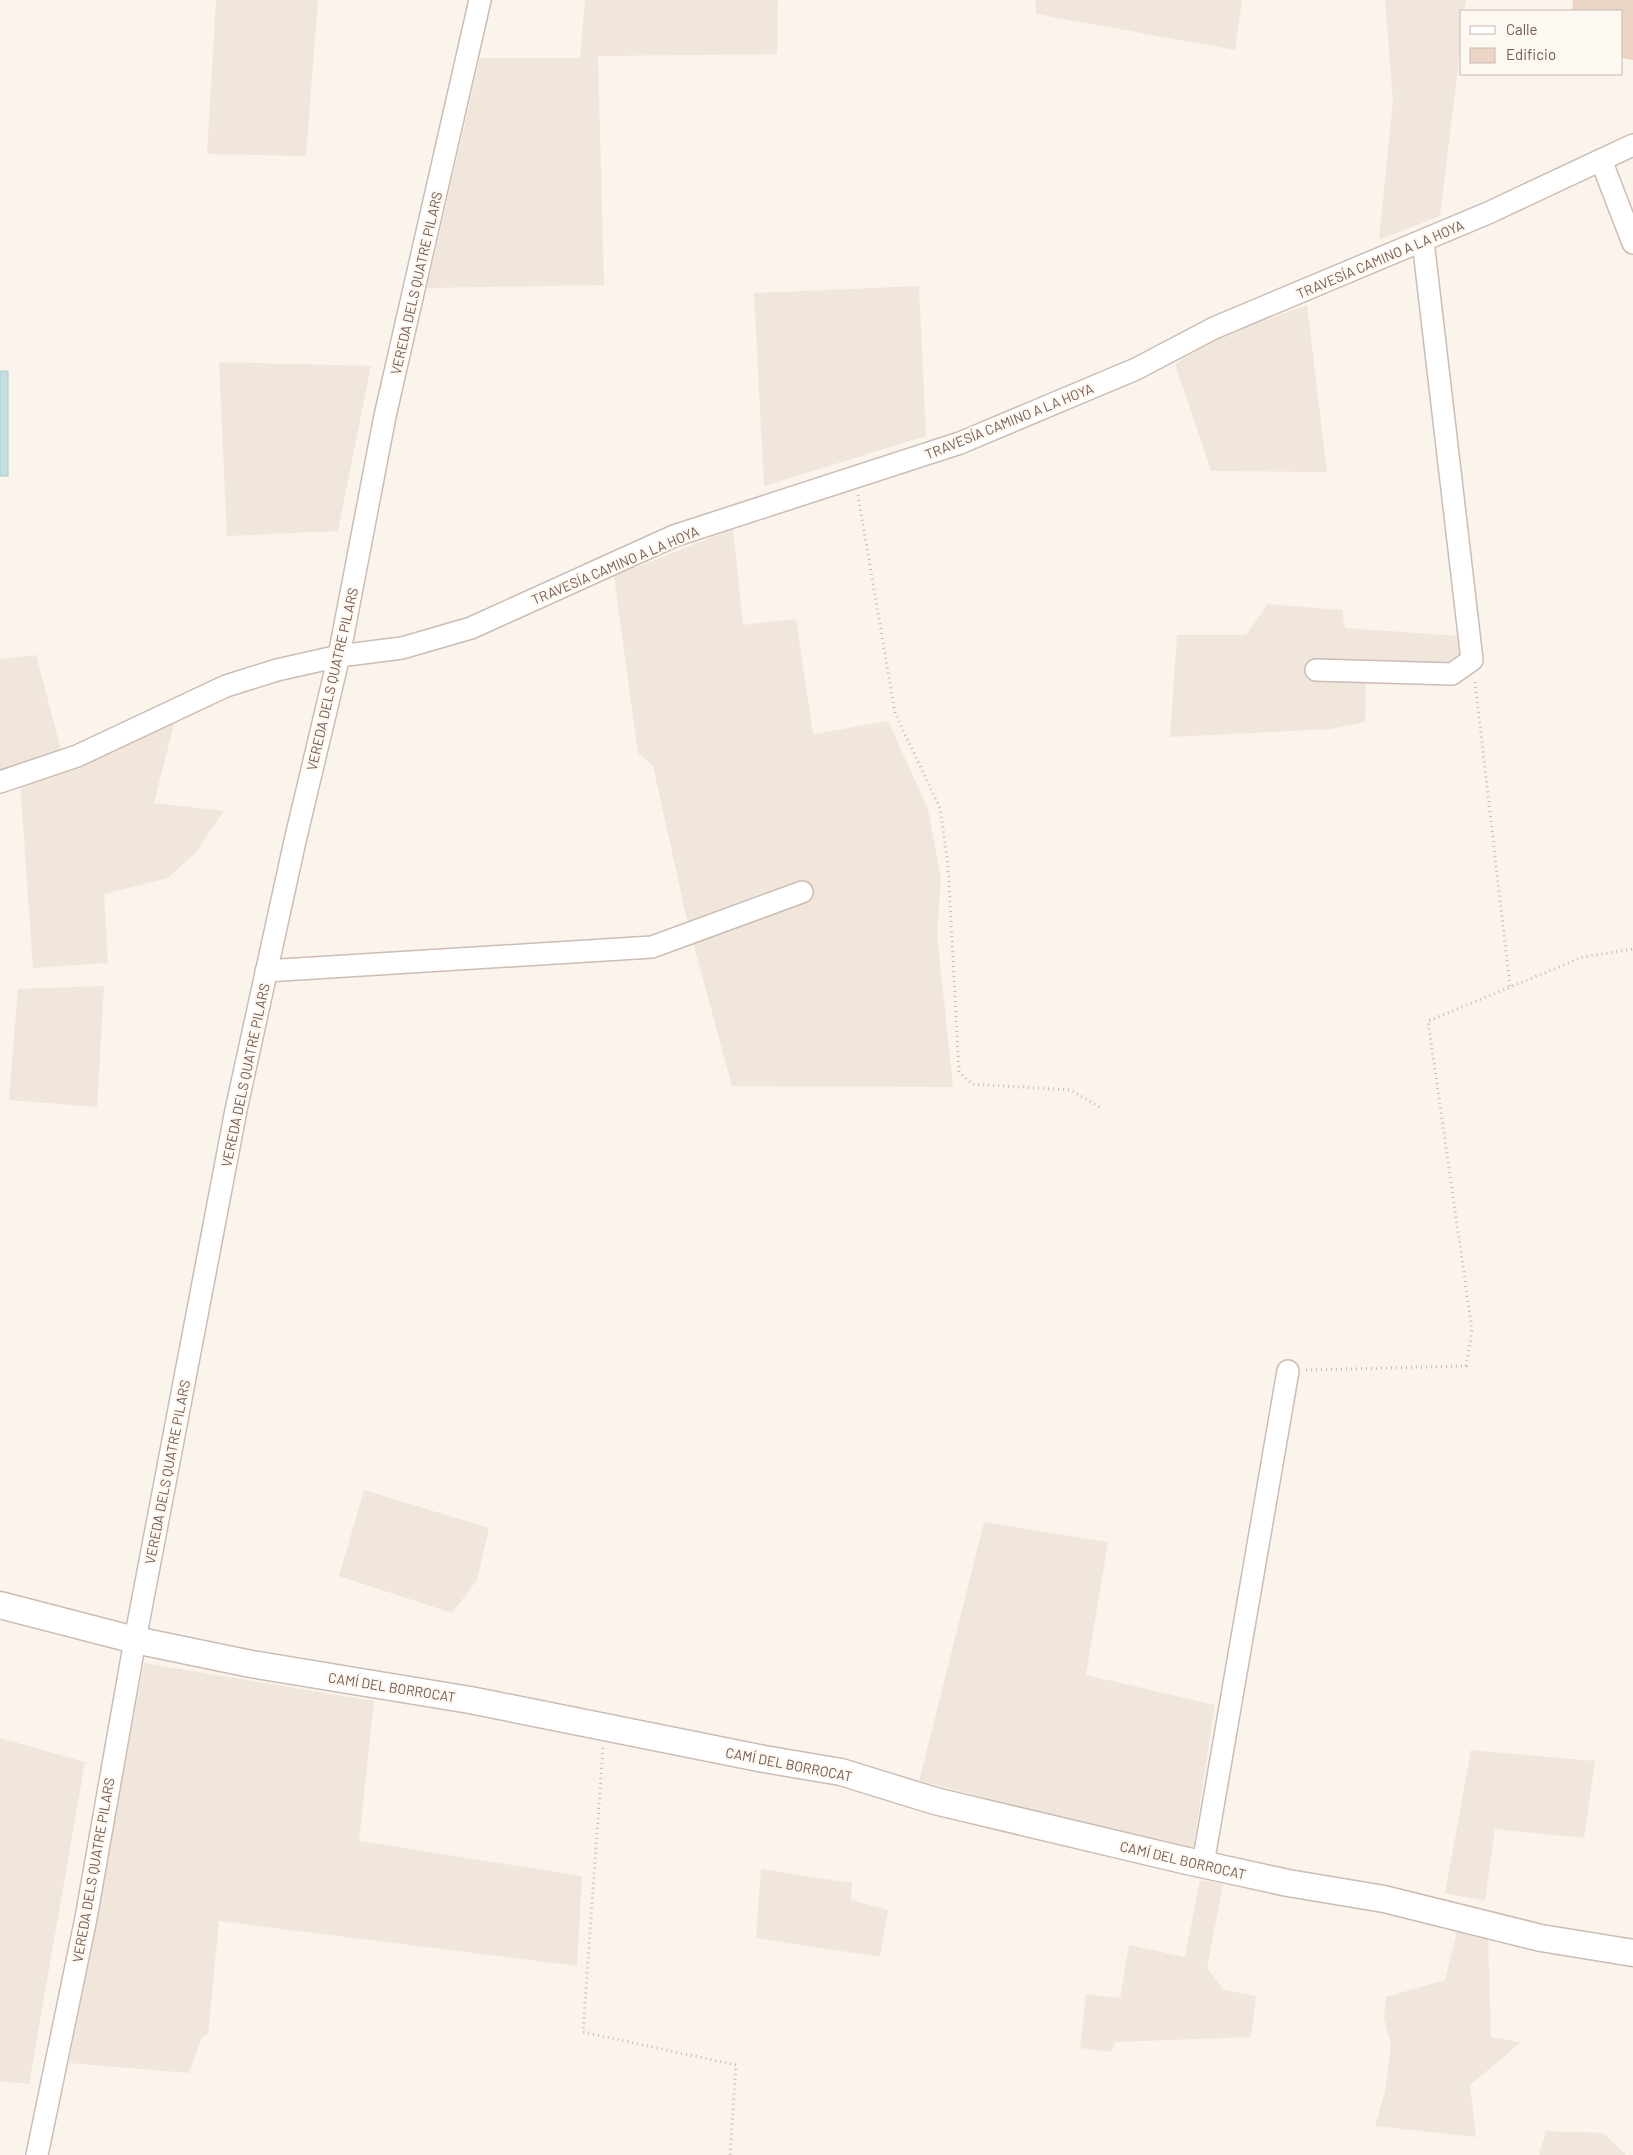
<svg xmlns="http://www.w3.org/2000/svg" width="1633" height="2155" viewBox="0 0 1633 2155" font-family="Barlow,sans-serif">
<style>
.residential{fill:#f1e6db}
.water{fill:#c2dfe2;stroke:#aacfd3}
.building{fill:#ecd4c7}
.lines{fill:none;stroke-linecap:round;stroke-linejoin:round}
.minor-casing{stroke:#ccbcb3;stroke-width:24}
.tertiary-casing{stroke:#ccbcb3;stroke-width:29}
.path{stroke:#d2b7aa;stroke-width:3;stroke-dasharray:1 4;stroke-linecap:butt}
.minor{stroke:#fff;stroke-width:21}
.tertiary{stroke:#fff;stroke-width:26}
.labels{text-anchor:middle;dominant-baseline:central;stroke-width:4.5;stroke-linejoin:round;paint-order:stroke}
.street-label{font-size:14px;fill:#735b51;stroke:#fdf8f2}
</style>
<rect width="100%" height="100%" fill="#faf4ec"/>
<!-- residential -->
<g class="residential">
<path d="M216 0H318L306 156 207 154Z"/>
<path d="M585 0H778L777 54 598 56 604 285 427 288 480 58H580Z"/>
<path d="M1035 0H1242L1235 50 1036 14Z"/>
<path d="M1385 0H1466L1464 11H1462V34L1440 216 1379 240 1393 101Z"/>
<path d="M919 286 926 436 764 486 754 293Z"/>
<path d="M1307 305 1327 472 1211 471 1175 364 1217 338Z"/>
<path d="M219 362 371 366 338 531 227 536Z"/>
<path d="M733 529 743 625 796 619 813 734 888 721 928 809 941 879 937 934 953 1087 732 1086 687 920 653 766 638 753 614 576Z"/>
<path d="M1268 604 1342 610 1345 628 1460 636 1459 674 1366 678 1365 722 1330 729 1170 737 1177 635H1246Z"/>
<path d="M36 655 64 761 176 716 154 803 224 811 196 852 168 878 104 894 108 963 33 968 20 782 0 784V659Z"/>
<path d="M104 986 97 1107 9 1100 18 989Z"/>
<path d="M364 1490 489 1528 477 1580 452 1613 339 1576Z"/>
<path d="M984 1522 1108 1542 1086 1675 1215 1705 1193 1849 919 1781Z"/>
<path d="M144 1663 374 1701 359 1841 582 1876 577 1966 219 1921 208 2034 201 2039 189 2073 69 2063Z"/>
<path d="M0 1738 85 1762 29 2084 0 2081Z"/>
<path d="M1471 1750 1595 1761 1584 1838 1495 1829 1485 1901 1445 1893Z"/>
<path d="M761 1869 852 1883 851 1900 888 1910 880 1957 756 1938Z"/>
<path d="M1200 1880 1223 1884 1207 1968 1224 1990 1256 1996 1251 2037 1115 2042 1112 2052 1080 2048 1086 1994 1120 1998 1129 1945 1185 1957Z"/>
<path d="M1457 1932 1488 1937 1491 2037 1521 2042 1470 2085 1476 2137 1375 2126 1385 2092 1391 2045 1384 2018 1386 1997 1445 1980Z"/>
<path d="M1546 2131 1603 2133 1626 2155H1539Z"/>
</g>
<!-- water -->
<rect class="water" x="0" y="371" width="8" height="105"/>
<!-- building -->
<path class="building" d="M1573 0H1633V60L1622 58V11H1572Z"/>
<g class="lines">
<!-- minor casing -->
<g class="minor-casing">
<g id="minor">
<path d="M1601 160 1633 243"/>
<path d="M1316 670 1452 674 1472 660 1423 241"/>
<path d="M0 782 77 756 226 686 277 670 339 656 402 648 471 628 674 536 960 443 1136 369 1214 328 1488 213 1633 145"/>
<path d="M266 971 652 947 802 892"/>
<path d="M1203 1864 1288 1371"/>
<path d="M37 2155 86 1918 135 1640 236 1110 295 841 339 656 385 416 480 0"/>
</g>
</g>
<!-- tertiary casing -->
<g class="tertiary-casing">
<path id="tertiary" d="M0 1605 135 1640 251 1664 470 1700 764 1759 841 1772 935 1801 1183 1860 1288 1883 1384 1899 1541 1938 1633 1953"/>
</g>
<!-- path -->
<g class="path">
<path d="M858 495 895 713 940 808 948 865 959 1072 972 1084 1071 1090 1101 1108"/>
<path d="M1475 682 1510 987"/>
<path d="M1306 1370 1466 1366 1472 1330 1428 1021 1583 957 1633 949"/>
<path d="M603 1748 583 2032 736 2065 730 2155"/>
</g>
<!-- minor -->
<use href="#minor" class="minor"/>
<!-- tertiary -->
<use href="#tertiary" class="tertiary"/>
</g>
<g class="labels">
<!-- street labels -->
<g class="street-label">
<text transform="translate(1380 259) rotate(-23)">TRAVESÍA CAMINO A LA HOYA</text>
<text transform="translate(416 283) rotate(-77)">VEREDA DELS QUATRE PILARS</text>
<text transform="translate(1009 421) rotate(-22)">TRAVESÍA CAMINO A LA HOYA</text>
<text transform="translate(615 565) rotate(-23)">TRAVESÍA CAMINO A LA HOYA</text>
<text transform="translate(332 679) rotate(-77)">VEREDA DELS QUATRE PILARS</text>
<text transform="translate(245 1075) rotate(-78)">VEREDA DELS QUATRE PILARS</text>
<text transform="translate(167 1472) rotate(-79)">VEREDA DELS QUATRE PILARS</text>
<text transform="translate(392 1687) rotate(9)">CAMÍ DEL BORROCAT</text>
<text transform="translate(789 1764) rotate(11)">CAMÍ DEL BORROCAT</text>
<text transform="translate(1183 1860) rotate(13)">CAMÍ DEL BORROCAT</text>
<text transform="translate(93 1870) rotate(-80)">VEREDA DELS QUATRE PILARS</text>
</g>
</g>
<!-- legend -->
<rect x="1460" y="10" width="162" height="65" fill="#fdf8f2" stroke="#c6b9b2"/>
<rect x="1470" y="26" width="25" height="8" fill="#ffffff" stroke="#c6b9b2"/>
<text x="1506" y="35" font-size="15" fill="#735b51">Calle</text>
<rect x="1470" y="48" width="25" height="15" fill="#ecd4c7" stroke="#c6b9b2"/>
<text x="1506" y="60" font-size="15" fill="#735b51">Edificio</text>
</svg>
